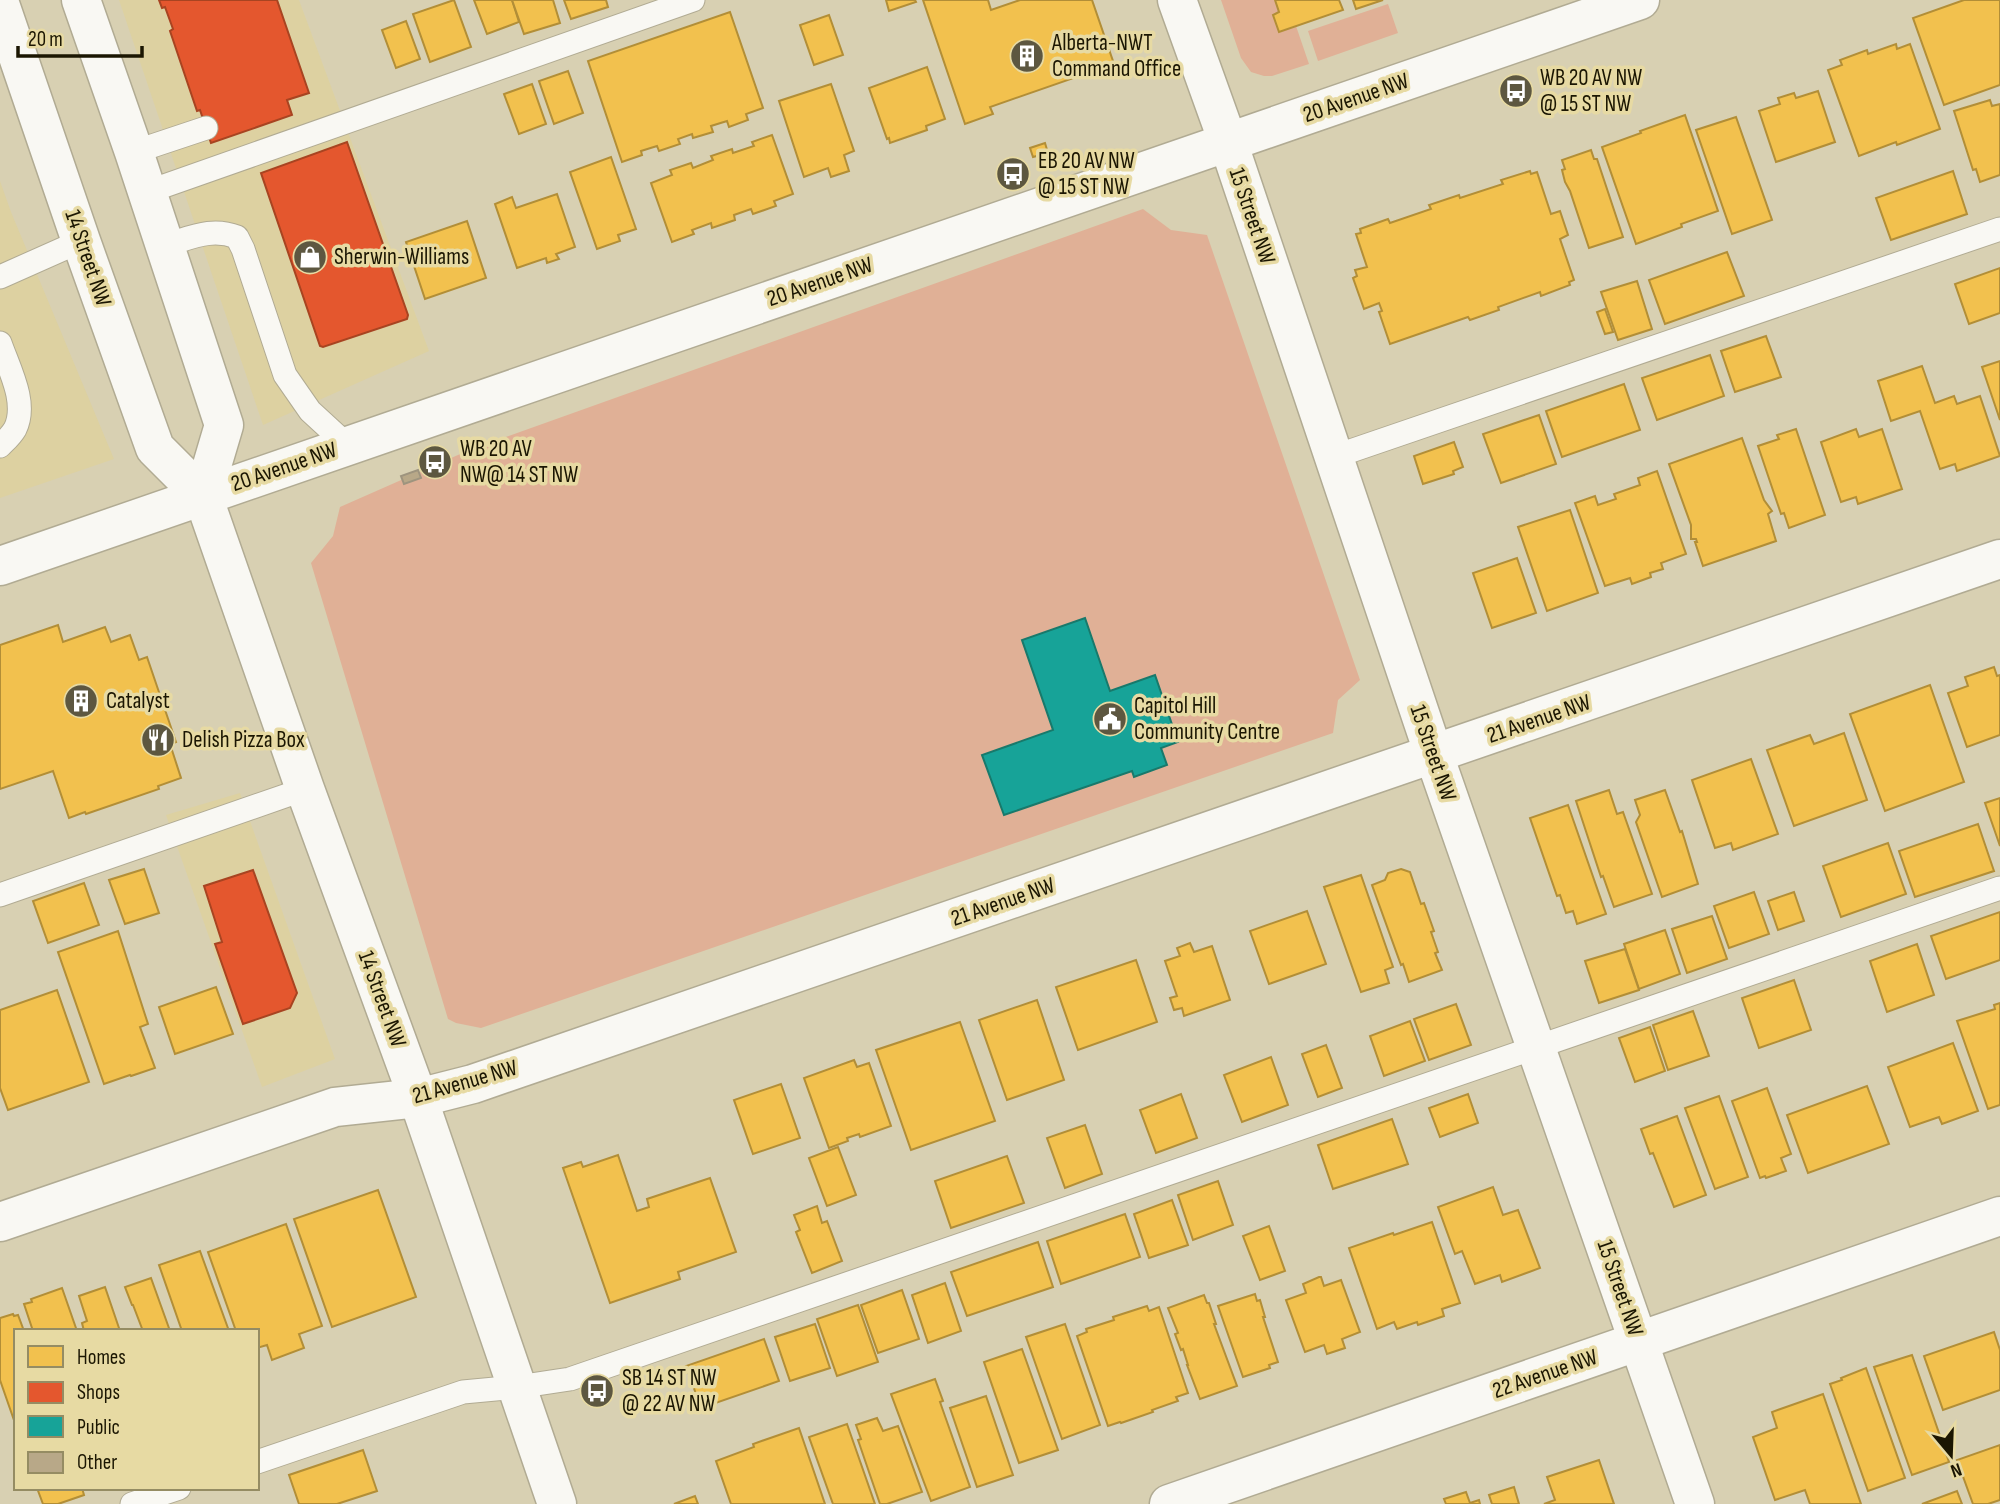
<svg xmlns="http://www.w3.org/2000/svg" width="2000" height="1504" viewBox="0 0 2000 1504" font-family="'Sofia Sans Condensed',sans-serif">
<style>
.built{fill:#ddd1a1}
.green{fill:#e0b096}
.homes{fill:#f2c14e;stroke:#b28e37;stroke-width:2}
.shops{fill:#e4572e;stroke:#a84421;stroke-width:2}
.public{fill:#17a398;stroke:#18796b;stroke-width:2}
.building{fill:#b8a888;stroke:#9e947e;stroke-width:2}
.lines{fill:none;stroke-linecap:round;stroke-linejoin:round}
.service-casing{stroke:#b1ab93;stroke-width:25}
.minor-casing{stroke:#b1ab93;stroke-width:41}
.tertiary-casing{stroke:#b1ab93;stroke-width:41}
.secondary-casing{stroke:#b1ab93;stroke-width:41}
.service{stroke:#f9f8f3;stroke-width:23}
.minor{stroke:#f9f8f3;stroke-width:38}
.tertiary{stroke:#f9f8f3;stroke-width:38}
.secondary{stroke:#f9f8f3;stroke-width:38}
.labels{text-anchor:middle;dominant-baseline:central;stroke-width:7;stroke-linejoin:round;paint-order:stroke}
.poi-label{font-size:23px;fill:#1b1602;stroke:#e7daa3;text-anchor:start}
.street-label{font-size:23px;fill:#1b1602;stroke:#e7daa3}
</style>
<rect width="100%" height="100%" fill="#d8d0b2"/>
<!-- built -->
<g class="built">
<path d="M119 0H299L429 351 263 425Z"/>
<path d="M0 181 11 212 114 459 0 498Z"/>
<path d="M240 793 335 1059 262 1087 166 815Z"/>
</g>
<!-- green -->
<g class="green">
<path d="M1221 0H1275L1279 12 1273 15 1279 32 1296 26 1309 64 1272 76H1264L1251 72 1241 58Z"/>
<path d="M1388 4 1398 33 1318 61 1308 31Z"/>
<path d="M1143 209 1171 230 1207 235 1360 680 1338 700 1333 733 481 1028 456 1023 448 1019 311 563 333 536 340 507 467 451Z"/>
</g>
<!-- homes -->
<g class="homes">
<path d="M454 0 471 47 430 62 413 14Z"/>
<path d="M474 0H512L519 22 487 34Z"/>
<path d="M512 0H553L560 23 524 34Z"/>
<path d="M564 0H606L608 7 571 19Z"/>
<path d="M886 0H915L916 2 889 11Z"/>
<path d="M923 0H988L991 10 1020 0H1092L1114 64 990 107 993 114 965 124Z"/>
<path d="M1275 0H1339L1343 10 1279 32 1273 15 1279 12Z"/>
<path d="M1353 0H1383L1356 9Z"/>
<path d="M1964 0H2000V85L1944 105 1913 18Z"/>
<path d="M730 12 763 108 746 114 748 120 729 127 727 121 711 126 713 132 693 138 692 134 678 139 680 144 659 151 657 146 641 151 642 155 622 162 588 61Z"/>
<path d="M829 15 843 55 814 65 800 25Z"/>
<path d="M406 21 420 59 396 68 382 30Z"/>
<path d="M1896 44 1897 49 1910 44 1940 129 1897 145 1896 142 1859 156 1828 70 1842 65 1840 60 1867 50 1868 54Z"/>
<path d="M927 67 945 119 926 126 927 130 890 143 889 138 887 139 869 88Z"/>
<path d="M568 71 583 113 554 124 539 81Z"/>
<path d="M532 84 546 124 519 134 504 94Z"/>
<path d="M831 84 854 151 844 155 849 171 831 177 828 168 804 177 779 101Z"/>
<path d="M1818 91 1835 142 1776 162 1759 111 1780 104 1778 98 1794 93 1796 98Z"/>
<path d="M1990 100 1992 106 2000 104V175L1980 182 1976 169 1973 170 1954 111Z"/>
<path d="M1685 115 1718 211 1681 224 1682 227 1636 244 1602 147 1641 133 1640 131Z"/>
<path d="M1736 117 1772 220 1732 234 1696 130Z"/>
<path d="M772 135 793 194 774 201 776 206 753 214 751 209 734 215 735 220 712 228 711 223 692 230 694 234 672 242 651 183 672 175 670 170 691 163 693 168 713 160 711 156 732 149 733 153 754 146 752 142Z"/>
<path d="M1045 143 1048 153 1033 157 1030 148Z"/>
<path d="M1591 150 1594 159H1597L1623 237 1589 248 1570 191 1565 182 1562 170 1565 169 1562 160Z"/>
<path d="M611 157 636 229 618 235 620 241 597 249 570 172Z"/>
<path d="M1530 171 1531 174 1537 172 1551 214 1560 211 1568 235 1560 239 1574 280 1569 282 1570 285 1541 296 1540 292 1498 307 1499 310 1470 320 1468 317 1390 344 1379 312 1382 311 1379 303 1364 309 1353 278 1357 276 1355 270 1367 267 1356 234 1361 233 1360 229 1388 219 1390 223 1431 209 1429 205 1459 195 1460 198 1503 184 1501 180Z"/>
<path d="M1953 171 1967 214 1891 240 1876 198Z"/>
<path d="M557 194 575 247 556 254 559 259 547 263 546 258 517 268 495 204 512 197 516 208Z"/>
<path d="M467 221 486 278 425 299 406 242Z"/>
<path d="M1727 252 1744 296 1665 324 1649 280Z"/>
<path d="M2000 268V313L1969 324 1955 284Z"/>
<path d="M1637 281 1652 329 1618 340 1601 292Z"/>
<path d="M1605 309 1613 332 1605 334 1597 312Z"/>
<path d="M1766 336 1781 377 1735 392 1721 351Z"/>
<path d="M1710 355 1724 396 1657 420 1642 378Z"/>
<path d="M2000 361V420L1982 367Z"/>
<path d="M1922 366 1935 403 1954 396 1957 404 1980 396 2000 456 1957 471 1955 464 1940 469 1920 411 1891 421 1878 381Z"/>
<path d="M1624 384 1640 430 1562 457 1546 411Z"/>
<path d="M1539 415 1556 464 1501 483 1483 434Z"/>
<path d="M1796 429 1825 515 1789 528 1784 513 1781 514 1758 446 1779 439 1777 435Z"/>
<path d="M1856 429 1859 437 1882 429 1902 489 1858 504 1856 497 1841 502 1821 442Z"/>
<path d="M1742 438 1764 500 1772 511 1768 514 1776 541 1703 566 1695 542H1697L1696 539H1691V525L1669 464Z"/>
<path d="M1454 442 1463 467 1453 471 1454 474 1423 484 1414 456Z"/>
<path d="M1657 471 1686 554 1661 563 1663 569 1650 573 1651 577 1632 584 1630 578 1605 586 1575 503 1595 496 1598 505 1616 499 1614 494 1640 485 1638 478Z"/>
<path d="M1570 510 1598 593 1547 611 1518 527Z"/>
<path d="M1517 558 1536 613 1492 628 1473 573Z"/>
<path d="M58 625 63 642 105 627 111 642 130 635 139 660 147 657 176 742 170 744 181 778 158 786 159 789 86 814 85 812 69 818 53 771 0 789V645Z"/>
<path d="M1994 667 1997 676 2000 675V735L1967 747 1948 693 1968 686 1965 677Z"/>
<path d="M1930 685 1964 782 1885 811 1850 714Z"/>
<path d="M1844 733 1867 800 1794 826 1767 750 1810 735 1814 744Z"/>
<path d="M1751 759 1778 834 1733 850 1731 843 1715 848 1692 780Z"/>
<path d="M1609 790 1617 814 1623 812 1652 894 1614 907 1603 876 1601 877 1576 801Z"/>
<path d="M1665 790 1680 832 1682 831 1698 884 1662 897 1636 822 1640 815 1635 800Z"/>
<path d="M2000 798V846L1985 803Z"/>
<path d="M1568 805 1606 914 1577 924 1573 911 1566 913 1560 895 1557 896 1530 818Z"/>
<path d="M1978 824 1994 871 1915 897 1899 851Z"/>
<path d="M1888 843 1906 894 1841 917 1823 866Z"/>
<path d="M144 869 159 913 125 924 109 880Z"/>
<path d="M1401 869 1410 872 1421 904 1424 903 1434 931 1431 932 1438 952 1435 953 1442 970 1409 982 1403 964 1401 965 1372 885 1385 880 1388 873Z"/>
<path d="M1361 875 1393 967 1385 970 1389 983 1361 992 1324 887Z"/>
<path d="M84 883 99 925 48 943 33 901Z"/>
<path d="M1754 892 1769 934 1729 948 1714 906Z"/>
<path d="M1794 892 1804 921 1778 930 1768 901Z"/>
<path d="M1307 911 1326 964 1269 984 1250 931Z"/>
<path d="M2000 912V960L1946 979 1931 936Z"/>
<path d="M1712 916 1727 959 1687 973 1672 929Z"/>
<path d="M1665 930 1680 974 1639 989 1624 944Z"/>
<path d="M118 931 148 1024 140 1027 155 1068 131 1076 130 1075 104 1084 58 952Z"/>
<path d="M1190 943 1194 952 1212 946 1230 1000 1184 1016 1182 1008 1174 1010 1170 998 1177 996 1165 961 1180 956 1177 948Z"/>
<path d="M1917 944 1934 995 1887 1012 1870 961Z"/>
<path d="M1625 949 1639 990 1599 1003 1585 961Z"/>
<path d="M1136 960 1157 1022 1078 1050 1056 987Z"/>
<path d="M1794 980 1811 1030 1759 1048 1742 998Z"/>
<path d="M216 987 233 1034 175 1054 159 1007Z"/>
<path d="M57 990 89 1082 8 1110 0 1088V1010Z"/>
<path d="M1037 1000 1064 1080 1007 1100 979 1020Z"/>
<path d="M2000 1003V1105L1988 1109 1957 1021 1995 1009 1994 1005Z"/>
<path d="M1456 1004 1471 1045 1429 1060 1414 1019Z"/>
<path d="M1693 1011 1709 1056 1668 1070 1653 1025Z"/>
<path d="M1410 1021 1425 1061 1384 1076 1370 1036Z"/>
<path d="M960 1022 995 1121 911 1150 876 1050Z"/>
<path d="M1650 1027 1665 1071 1635 1082 1619 1038Z"/>
<path d="M1953 1043 1978 1111 1942 1124 1939 1117 1910 1127 1888 1067Z"/>
<path d="M1326 1045 1342 1088 1318 1097 1302 1054Z"/>
<path d="M1271 1057 1288 1105 1242 1122 1224 1075Z"/>
<path d="M854 1060 857 1067 869 1063 891 1126 860 1137 859 1134 847 1138 848 1141 829 1148 804 1078Z"/>
<path d="M781 1084 800 1138 753 1154 734 1100Z"/>
<path d="M1867 1086 1889 1144 1808 1173 1787 1115Z"/>
<path d="M1767 1088 1791 1154 1781 1158 1786 1171 1766 1178 1765 1176 1760 1178 1732 1101Z"/>
<path d="M1181 1094 1197 1138 1156 1153 1140 1110Z"/>
<path d="M1468 1094 1478 1123 1440 1137 1429 1108Z"/>
<path d="M1719 1096 1748 1177 1715 1189 1685 1108Z"/>
<path d="M1677 1116 1706 1195 1674 1207 1653 1153 1650 1154 1641 1129Z"/>
<path d="M1392 1119 1408 1164 1333 1189 1318 1145Z"/>
<path d="M1085 1125 1102 1174 1065 1188 1047 1138Z"/>
<path d="M838 1147 856 1195 827 1206 809 1158Z"/>
<path d="M618 1155 637 1211 649 1207 647 1199 710 1178 736 1252 678 1272 680 1279 610 1303 563 1168 581 1162 583 1167Z"/>
<path d="M1007 1156 1024 1203 951 1228 935 1181Z"/>
<path d="M1218 1181 1233 1225 1193 1240 1178 1195Z"/>
<path d="M1493 1187 1503 1215 1518 1210 1540 1268 1502 1282 1500 1275 1475 1284 1462 1251 1455 1254 1438 1207Z"/>
<path d="M378 1190 416 1297 332 1327 294 1219Z"/>
<path d="M1172 1200 1188 1245 1149 1258 1134 1214Z"/>
<path d="M817 1206 822 1223 827 1221 842 1261 812 1273 796 1232 800 1230 794 1215Z"/>
<path d="M1125 1214 1140 1257 1061 1284 1047 1241Z"/>
<path d="M1432 1222 1460 1303 1442 1309 1444 1316 1418 1325 1417 1322 1397 1329 1394 1322 1377 1329 1349 1248 1393 1233 1394 1235Z"/>
<path d="M286 1224 322 1326 299 1334 304 1348 272 1360 267 1345 257 1348V1331H236L208 1252Z"/>
<path d="M1269 1226 1285 1271 1260 1280 1243 1236Z"/>
<path d="M1038 1242 1053 1287 967 1316 951 1272Z"/>
<path d="M200 1251 229 1331H182L159 1265Z"/>
<path d="M1319 1277H1321L1324 1286 1341 1280 1360 1332 1342 1339 1345 1348 1327 1354 1324 1345 1305 1352 1286 1300 1306 1293 1303 1284Z"/>
<path d="M151 1278 170 1331H143L133 1305H132L125 1287Z"/>
<path d="M945 1283 961 1331 928 1343 912 1295Z"/>
<path d="M105 1287 120 1331H84L82 1323 87 1321 79 1296Z"/>
<path d="M62 1288 77 1331H33L24 1304 32 1302 31 1299Z"/>
<path d="M902 1290 919 1339 878 1353 861 1305Z"/>
<path d="M1255 1294 1257 1301 1260 1300 1265 1317H1263L1278 1362 1269 1365 1270 1368 1243 1377 1218 1306Z"/>
<path d="M1204 1295 1207 1303H1209L1216 1324H1214L1237 1386 1200 1399 1187 1365H1188L1183 1349 1181 1350 1175 1334 1178 1333 1168 1308Z"/>
<path d="M858 1305 878 1362 837 1376 817 1319Z"/>
<path d="M1147 1306 1149 1311 1159 1307 1188 1393 1176 1397 1178 1401 1152 1410 1153 1412 1121 1423 1120 1422 1108 1426 1077 1336 1087 1332 1086 1329 1114 1320 1113 1317Z"/>
<path d="M13 1314 14 1316 18 1315 24 1331H16V1426L0 1380V1318Z"/>
<path d="M815 1324 830 1368 790 1381 775 1337Z"/>
<path d="M1065 1324 1100 1425 1062 1439 1026 1337Z"/>
<path d="M1994 1332 2000 1350V1390L1943 1410 1924 1356Z"/>
<path d="M764 1339 779 1381 701 1408 686 1366Z"/>
<path d="M1022 1349 1058 1450 1019 1463 984 1362Z"/>
<path d="M1912 1355 1949 1462 1912 1475 1874 1367Z"/>
<path d="M1866 1368 1905 1478 1868 1491 1830 1384 1842 1380 1841 1378Z"/>
<path d="M935 1379 943 1401 940 1402 970 1487 931 1501 891 1394Z"/>
<path d="M1823 1394 1861 1504H1810L1805 1490 1775 1500 1753 1437 1777 1428 1772 1412Z"/>
<path d="M986 1396 1013 1475 977 1487 950 1408Z"/>
<path d="M877 1418 883 1431 898 1426 922 1492 887 1504H880L858 1440 861 1439 856 1425Z"/>
<path d="M847 1424 875 1504H833L809 1437Z"/>
<path d="M799 1428 825 1504H731L716 1461 754 1447 753 1444Z"/>
<path d="M2000 1445V1500L1988 1504H1973L1957 1460Z"/>
<path d="M363 1450 377 1491 337 1504H299L289 1475Z"/>
<path d="M1599 1460 1614 1504H1544L1555 1500 1547 1477Z"/>
<path d="M1514 1487 1519 1504H1492L1489 1495Z"/>
<path d="M37 1488H82L84 1495 58 1504H43Z"/>
<path d="M1957 1491 1962 1504H1922Z"/>
<path d="M1466 1492 1470 1503 1479 1500 1480 1504H1446L1444 1499Z"/>
<path d="M695 1496 698 1504H674Z"/>
</g>
<!-- shops -->
<g class="shops">
<path d="M159 0H277L309 93 287 100 292 115 211 143 200 110 197 111 170 31 173 29 165 7 162 8Z"/>
<path d="M347 142 408 315 407 319 323 347 320 346 261 173Z"/>
<path d="M253 870 297 993 290 1008 243 1024 215 944 222 942 204 886Z"/>
</g>
<!-- public -->
<path class="public" d="M1085 618 1110 691 1155 675 1178 742 1161 748 1167 765 1134 777 1132 771 1004 815 982 755 1053 730 1022 640Z"/>
<!-- building -->
<path class="building" d="M418 470 421 478 404 484 401 476Z"/>
<g class="lines">
<!-- service casing -->
<g class="service-casing">
<g id="service">
<path d="M134 152 206 128"/>
<path d="M147 192 693 0"/>
<path d="M165 245C191 238 211 227 237 237L243 249 285 375 310 411 347 445"/>
<path d="M0 277 81 241"/>
<path d="M0 343C9 369 28 403 15 429 11 436 5 441 0 446"/>
<path d="M1333 457 2000 229"/>
<path d="M0 895 305 789"/>
<path d="M257 1462 463 1392 517 1387 570 1379 2000 888"/>
<path d="M132 1504 179 1488"/>
</g>
</g>
<!-- minor casing -->
<g class="minor-casing">
<g id="minor">
<path d="M1177 0 1228 142 1434 755 1695 1504"/>
<path d="M0 1222 335 1107 418 1098 473 1084 2000 559"/>
<path d="M1169 1504 2000 1216"/>
</g>
</g>
<!-- tertiary casing -->
<g class="tertiary-casing">
<path id="tertiary" d="M0 566 1640 0"/>
</g>
<!-- secondary casing -->
<g class="secondary-casing">
<g id="secondary">
<path d="M81 0 134 152 224 425 203 496"/>
<path d="M0 4 81 241 155 448 203 496 305 789 418 1098 557 1504"/>
</g>
</g>
<!-- service -->
<use href="#service" class="service"/>
<!-- minor -->
<use href="#minor" class="minor"/>
<!-- tertiary -->
<use href="#tertiary" class="tertiary"/>
<!-- secondary -->
<use href="#secondary" class="secondary"/>
</g>
<!-- icons -->
<defs>
<g id="building-disc" transform="scale(1.75)"><circle r="9.5" fill="#5d5740" stroke="#e7daa3"/><path d="M-4-6H4V6H1V3H-1V6H-4ZM-2.5-4.3h1.7v1.8h-1.7ZM.8-4.3h1.7v1.8H.8ZM-2.5-1h1.7V.8h-1.7ZM.8-1h1.7V.8H.8Z" fill="#fff"/></g>
<g id="bus-disc" transform="scale(1.75)"><circle r="9.5" fill="#5d5740" stroke="#e7daa3"/><path d="M-5-6H5V4H4V6H2V4H-2V6H-4V4H-5ZM-3.5-4V0h7V-4ZM-3.5 1.2v1.5H-2V1.2ZM2 1.2v1.5H3.5V1.2Z" fill="#fff"/></g>
<g id="shop-disc" transform="scale(1.75)"><circle r="9.5" fill="#5d5740" stroke="#e7daa3"/><path d="M-5-2.5h2.3a2.7 3.5 0 0 1 5.4 0H5L5.5 6h-11ZM-1.5-2.5h3a1.5 2.3 0 0 0-3 0Z" fill="#fff"/></g>
<g id="civic-disc" transform="scale(1.75)"><circle r="9.5" fill="#5d5740" stroke="#e7daa3"/><path d="M-.6-6.5H3V-4.5H.6V-3L4-1V1h2V6H-6V1h2V-1L-.6-3ZM-1.2 2.5V6h2.4V2.5Z" fill="#fff"/></g>
<g id="restaurant-disc" transform="scale(1.75)"><circle r="9.5" fill="#5d5740" stroke="#e7daa3"/><path d="M-5-6h1v4h1v-4h1v4h1v-4h1v5L-1.5 .5V6h-2V.5L-5-1ZM5-6V6H3V1.5H1.5Q1.5-4 5-6Z" fill="#fff"/></g>
</defs>
<g fill-rule="evenodd">
<use href="#building-disc" x="1027" y="56"/>
<use href="#bus-disc" x="1516" y="91"/>
<use href="#bus-disc" x="1013" y="174"/>
<use href="#shop-disc" x="310" y="257"/>
<use href="#bus-disc" x="435" y="462"/>
<use href="#building-disc" x="81" y="701"/>
<use href="#civic-disc" x="1110" y="719"/>
<use href="#restaurant-disc" x="158" y="740"/>
<use href="#bus-disc" x="597" y="1391"/>
</g>
<g class="labels">
<!-- poi labels -->
<g class="poi-label">
<text x="1052" y="43">Alberta-NWT<tspan x="1052" dy="26">Command Office</tspan></text>
<text x="1540" y="78">WB 20 AV NW<tspan x="1540" dy="26">@ 15 ST NW</tspan></text>
<text x="1038" y="161">EB 20 AV NW<tspan x="1038" dy="26">@ 15 ST NW</tspan></text>
<text x="334" y="257">Sherwin-Williams</text>
<text x="460" y="449">WB 20 AV<tspan x="460" dy="26">NW@ 14 ST NW</tspan></text>
<text x="106" y="701">Catalyst</text>
<text x="1134" y="706">Capitol Hill<tspan x="1134" dy="26">Community Centre</tspan></text>
<text x="182" y="740">Delish Pizza Box</text>
<text x="622" y="1378">SB 14 ST NW<tspan x="622" dy="26">@ 22 AV NW</tspan></text>
</g>
<!-- street labels -->
<g class="street-label">
<text transform="translate(1356 98) rotate(-19)">20 Avenue NW</text>
<text transform="translate(1252 216) rotate(71)">15 Street NW</text>
<text transform="translate(88 258) rotate(71)">14 Street NW</text>
<text transform="translate(820 282) rotate(-19)">20 Avenue NW</text>
<text transform="translate(284 467) rotate(-19)">20 Avenue NW</text>
<text transform="translate(1539 719) rotate(-19)">21 Avenue NW</text>
<text transform="translate(1433 753) rotate(71)">15 Street NW</text>
<text transform="translate(1003 902) rotate(-19)">21 Avenue NW</text>
<text transform="translate(382 999) rotate(70)">14 Street NW</text>
<text transform="translate(465 1082) rotate(-16)">21 Avenue NW</text>
<text transform="translate(1620 1288) rotate(71)">15 Street NW</text>
<text transform="translate(1545 1374) rotate(-19)">22 Avenue NW</text>
</g>
</g>
<!-- legend -->
<rect x="14" y="1329" width="245" height="161" fill="#e7daa3" stroke="#958c63" stroke-width="2"/>
<rect x="28" y="1346" width="35" height="21" fill="#f2c14e" stroke="#958c63" stroke-width="2"/>
<text x="77" y="1364" font-size="21" fill="#1b1602">Homes</text>
<rect x="28" y="1382" width="35" height="21" fill="#e4572e" stroke="#958c63" stroke-width="2"/>
<text x="77" y="1399" font-size="21" fill="#1b1602">Shops</text>
<rect x="28" y="1416" width="35" height="21" fill="#17a398" stroke="#958c63" stroke-width="2"/>
<text x="77" y="1434" font-size="21" fill="#1b1602">Public</text>
<rect x="28" y="1452" width="35" height="21" fill="#b8a888" stroke="#958c63" stroke-width="2"/>
<text x="77" y="1469" font-size="21" fill="#1b1602">Other</text>
<!-- north arrow -->
<g transform="translate(1951 1455) rotate(161)" stroke="#e7daa3" stroke-width="5" paint-order="stroke">
<path d="M0-5L12 26L0 18L-12 26Z" fill="#1b1602"/>
<text y="-10" font-size="19" font-weight="bold" text-anchor="middle" fill="#1b1602">N</text>
</g>
<!-- scale -->
<path d="M18 46v10h124v-10" fill="none" stroke="#1b1602" stroke-width="3.5"/>
<text x="28" y="46" font-size="21" fill="#1b1602" stroke="#e7daa3" stroke-width="5" paint-order="stroke">20 m</text>
</svg>
